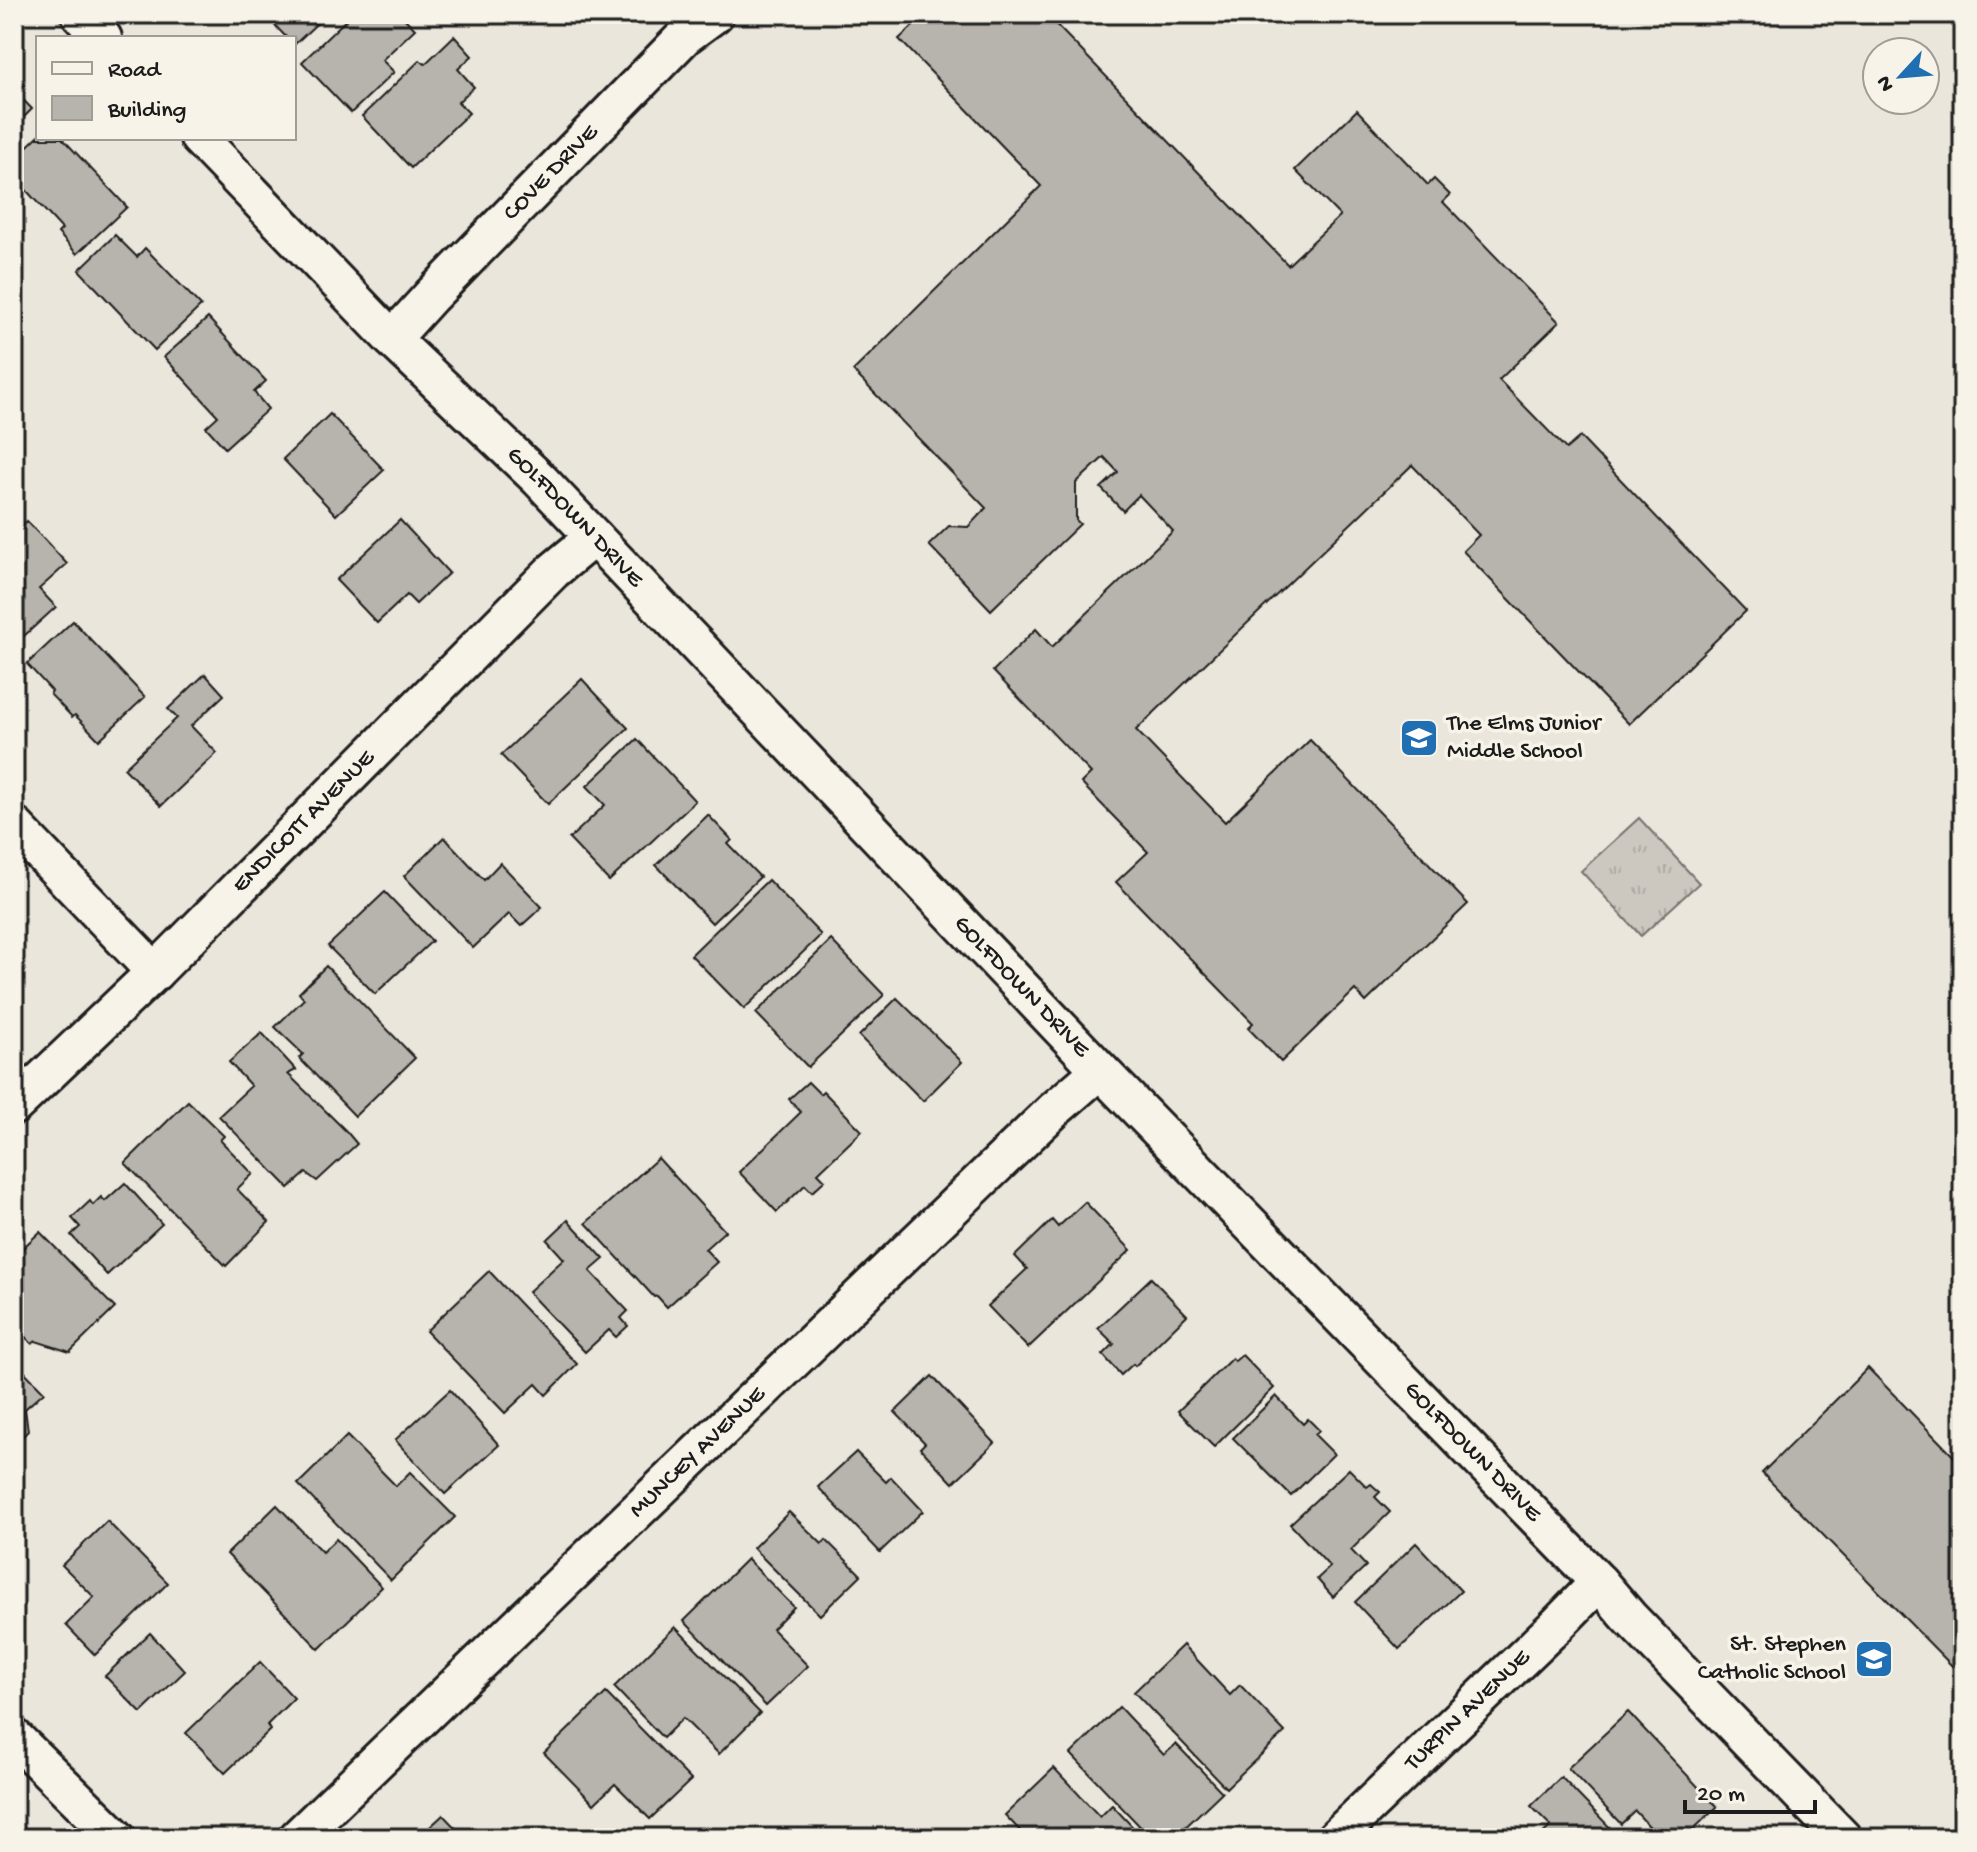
<svg xmlns="http://www.w3.org/2000/svg" width="1977" height="1852" viewBox="0 0 1977 1852" font-family="'Gochi Hand',sans-serif">
<style>
.park{fill:url(#park-tufts);stroke:#74726e;stroke-width:2}
.building{fill:#b6b4ac;stroke:#1c1c1c;stroke-width:2}
.lines{fill:none;stroke-linecap:round;stroke-linejoin:round}
.minor-casing{stroke:#1c1c1c;stroke-width:42}
.minor{stroke:#f7f3e8;stroke-width:36}
.labels{text-anchor:middle;dominant-baseline:central;stroke-width:7;stroke-linejoin:round;paint-order:stroke}
.street-label{font-size:24px;fill:#1c1c1c;stroke:#f7f3e8}
.poi-label{font-size:24px;fill:#1c1c1c;stroke:#f7f3e8;text-anchor:start}
</style>
<defs>
<pattern id="park-tufts" width="24" height="20" patternUnits="userSpaceOnUse" patternTransform="scale(2)"><rect width="24" height="20" fill="#ccc8c0"/><path d="M3 7l-1-3M5 7V3M7 7l1-3M15 17l-1-3M17 17v-4M19 17l1-3" fill="none" stroke="#afaba4"/></pattern>
</defs>
<rect width="100%" height="100%" fill="#eae6dc"/>
<filter id="ink" filterUnits="userSpaceOnUse"><feTurbulence type="fractalNoise" baseFrequency=".0125" numOctaves="2"/><feDisplacementMap in="SourceGraphic" scale="16" xChannelSelector="R" yChannelSelector="G"/><feConvolveMatrix kernelMatrix="1 2 1 2 8 2 1 2 1" color-interpolation-filters="sRGB"/></filter>
<g filter="url(#ink)">
<!-- park -->
<path class="park" d="M1639 818 1699 883 1641 936 1581 871Z"/>
<!-- building -->
<g class="building">
<path d="M264 14H327L294 45V38H287Z"/>
<path d="M352 14H400L415 29 382 60 394 72 351 113 302 62Z"/>
<path d="M926 14H1046L1288 265 1340 216 1295 170 1357 110 1428 185 1434 179 1450 195 1443 202 1559 322 1499 380 1566 449 1580 437 1746 611 1629 724 1463 551 1479 535 1412 465 1136 730 1225 822 1310 740 1468 904 1366 1002 1355 990 1281 1062 1248 1028 1253 1023 1116 882 1148 852 1081 783 1091 773 993 671 1036 629 1052 647 1173 531 1139 495 1123 511 1101 488 1118 472 1104 457 1076 483V520L1080 524 991 610 929 545 949 526 968 527 986 508 853 371 1041 186 899 39Z"/>
<path d="M454 36 472 56 458 69 474 87 458 102 469 113 411 168 362 116 420 60 425 64Z"/>
<path d="M14 90 32 109 14 127Z"/>
<path d="M38 136V138H62L127 207 77 254 58 233 62 229 14 177V159Z"/>
<path d="M115 235 137 257 145 248 201 306 155 350 79 270Z"/>
<path d="M208 318 266 381 254 392 268 409 225 448 206 427 218 416 164 357Z"/>
<path d="M330 414 384 470 336 515 283 459Z"/>
<path d="M400 520 449 573 416 604 407 595 377 623 336 580Z"/>
<path d="M27 521 67 564 39 589 56 607 14 645V532Z"/>
<path d="M73 621 145 697 99 740 75 715 72 717 50 694 52 691 27 664Z"/>
<path d="M205 674 224 695 191 726 217 753 161 806 124 768 177 718 168 709Z"/>
<path d="M582 679 628 728 548 804 501 755Z"/>
<path d="M637 739 695 801 609 881 569 839 605 805 587 786Z"/>
<path d="M708 815 732 840 728 844 760 877 712 923 656 865Z"/>
<path d="M444 837 484 880 500 863 542 907 521 926 509 914 473 948 404 876Z"/>
<path d="M768 880 821 935 744 1009 691 955Z"/>
<path d="M385 892 432 941 375 994 328 946Z"/>
<path d="M831 940 884 995 808 1067 756 1013Z"/>
<path d="M326 966 415 1058 355 1116 299 1058 303 1054 275 1027 304 999 299 993Z"/>
<path d="M897 998 962 1062 923 1101 859 1036Z"/>
<path d="M262 1033 296 1070 288 1074 347 1132 357 1144 317 1181 306 1173 289 1188 219 1116 251 1086 229 1062Z"/>
<path d="M808 1082 820 1094 823 1091 862 1131 818 1173 825 1180 812 1192 805 1185 777 1212 739 1172 801 1112 789 1099Z"/>
<path d="M188 1101 224 1136 220 1140 253 1174 237 1189 269 1222 226 1266 125 1163Z"/>
<path d="M658 1158 725 1231 705 1249 717 1262 667 1307 657 1296 654 1297 586 1223Z"/>
<path d="M125 1183 162 1224 107 1275 71 1235 80 1227 72 1218 90 1201 93 1205 101 1197 105 1201Z"/>
<path d="M1085 1202 1131 1250 1028 1348 988 1306 1027 1269 1015 1256 1052 1220 1058 1227Z"/>
<path d="M568 1220 604 1259 590 1271 628 1311 621 1318 628 1326 616 1337 609 1330 585 1352 528 1292 564 1259 547 1240Z"/>
<path d="M40 1232 115 1308 70 1352 36 1341 32 1344 14 1325V1256Z"/>
<path d="M489 1271 577 1364 546 1395 536 1384 505 1413 426 1331Z"/>
<path d="M1151 1278 1187 1315 1135 1366 1133 1364 1121 1375 1103 1355 1114 1344 1098 1328Z"/>
<path d="M1242 1355 1274 1388 1214 1447 1178 1411 1232 1358 1235 1361Z"/>
<path d="M14 1361 44 1392 25 1409 28 1431 14 1445Z"/>
<path d="M1868 1368 1963 1466V1677L1762 1473Z"/>
<path d="M932 1376 995 1443 953 1483 920 1448 925 1443 895 1412Z"/>
<path d="M450 1390 499 1445 445 1494 395 1440Z"/>
<path d="M1276 1396 1303 1424 1308 1419 1319 1430 1315 1435 1334 1454 1291 1496 1233 1438Z"/>
<path d="M347 1436 396 1486 410 1472 455 1517 391 1580 298 1484Z"/>
<path d="M856 1452 886 1482 891 1477 923 1511 880 1552 818 1487Z"/>
<path d="M1349 1469 1367 1487 1371 1484 1380 1492 1375 1497 1390 1512 1351 1550 1366 1566 1333 1597 1317 1579 1330 1567 1290 1524Z"/>
<path d="M277 1505 322 1552 336 1539 382 1587 319 1649 227 1554Z"/>
<path d="M789 1512 822 1544 826 1540 861 1575 820 1615 753 1548Z"/>
<path d="M107 1521 168 1583 95 1655 66 1625 94 1597 62 1565Z"/>
<path d="M1416 1543 1461 1591 1399 1649 1355 1602Z"/>
<path d="M747 1559 794 1607 772 1629 808 1666 766 1706 684 1621Z"/>
<path d="M675 1627 760 1713 719 1754 683 1718 663 1738 614 1687Z"/>
<path d="M150 1633 185 1671 141 1713 105 1676Z"/>
<path d="M1183 1645 1230 1695 1240 1685 1285 1732 1226 1788 1134 1692Z"/>
<path d="M260 1662 294 1698 267 1725 270 1730 225 1773 186 1733Z"/>
<path d="M606 1693 691 1780 650 1819 615 1784 594 1804 544 1753Z"/>
<path d="M1119 1707 1164 1755 1176 1744 1222 1792 1174 1838H1151L1071 1754Z"/>
<path d="M1628 1712 1717 1807 1684 1838H1660L1635 1811 1621 1824 1568 1768Z"/>
<path d="M1054 1768 1100 1817 1112 1805 1143 1838H1027L1005 1815Z"/>
<path d="M1561 1777 1620 1838H1538L1551 1826 1531 1806Z"/>
<path d="M443 1815 465 1838H418Z"/>
</g>
<g class="lines">
<!-- minor casing -->
<g class="minor-casing">
<g id="minor">
<path d="M80 14 103 38"/>
<path id="s1" d="M199 138 392 339 539 479 1100 1070 1599 1582 1629 1617 1843 1838"/>
<path id="s2" d="M392 339 431 296 685 36 715 14"/>
<path d="M14 825 155 972"/>
<path id="s3" d="M14 1106 155 972 553 571 594 537"/>
<path d="M14 1737 117 1838"/>
<path id="s4" d="M297 1838 1055 1109 1100 1070"/>
<path id="s5" d="M1335 1838 1557 1625 1599 1582"/>
</g>
</g>
<!-- minor -->
<use href="#minor" class="minor"/>
</g>
</g>
<!-- icons -->
<defs>
<g id="school-square" transform="scale(2)"><rect x="-9" y="-9" width="18" height="18" rx="4" fill="#1f6fb2" stroke="#f7f3e8"/><path d="M0-5L7-2L0 1L-7-2ZM-4 1L0 2.5L4 1V4Q0 6-4 4Z" fill="#fff"/></g>
</defs>
<g fill-rule="evenodd">
<use href="#school-square" x="1419" y="738"/>
<use href="#school-square" x="1874" y="1659"/>
</g>
<g class="labels">
<!-- street labels -->
<g class="street-label">
<text stroke="none"><textPath href="#s2" startOffset="230">COVE DRIVE</textPath></text>
<text stroke="none"><textPath href="#s1" startOffset="534">GOLFDOWN DRIVE</textPath></text>
<text stroke="none"><textPath href="#s3" startOffset="406">ENDICOTT AVENUE</textPath></text>
<text stroke="none"><textPath href="#s1" startOffset="1182">GOLFDOWN DRIVE</textPath></text>
<text stroke="none"><textPath href="#s1" startOffset="1830">GOLFDOWN DRIVE</textPath></text>
<text stroke="none"><textPath href="#s4" startOffset="556">MUNCEY AVENUE</textPath></text>
<text stroke="none"><textPath href="#s5" startOffset="184">TURPIN AVENUE</textPath></text>
</g>
<!-- poi labels -->
<g class="poi-label">
<text x="1447" y="724">The Elms Junior<tspan x="1447" dy="28">Middle School</tspan></text>
<text x="1846" y="1645" text-anchor="end">St. Stephen<tspan x="1846" dy="28">Catholic School</tspan></text>
</g>
</g>
<!-- margin -->
<rect width="1977" height="1852" fill="none" stroke="#f7f3e8" stroke-width="48"/>
<rect x="24" y="24" width="1929" height="1804" fill="none" stroke="#1c1c1c" stroke-width="3" filter="url(#ink)"/>
<!-- legend -->
<rect x="36" y="36" width="260" height="104" fill="#f7f3e8" stroke="#9f9d96" stroke-width="2"/>
<rect x="52" y="62" width="40" height="12" fill="#f7f3e8" stroke="#9f9d96" stroke-width="2"/>
<text x="108" y="76" font-size="24" fill="#1c1c1c">Road</text>
<rect x="52" y="96" width="40" height="24" fill="#b6b4ac" stroke="#9f9d96" stroke-width="2"/>
<text x="108" y="116" font-size="24" fill="#1c1c1c">Building</text>
<!-- north arrow -->
<g transform="translate(1901 76) rotate(244)"><circle r="38" fill="#f7f3e8" stroke="#9f9d96" stroke-width="2"/>
<path d="M0-6L14 30L0 20L-14 30Z" fill="#1f6fb2"/>
<text y="-12" font-size="22" font-weight="bold" text-anchor="middle" fill="#1c1c1c">N</text>
</g>
<!-- scale -->
<path d="M1685 1800v12h130v-12" fill="none" stroke="#1c1c1c" stroke-width="4"/>
<text x="1697" y="1800" font-size="24" fill="#1c1c1c" stroke="#f7f3e8" stroke-width="6" paint-order="stroke">20 m</text>
</svg>
